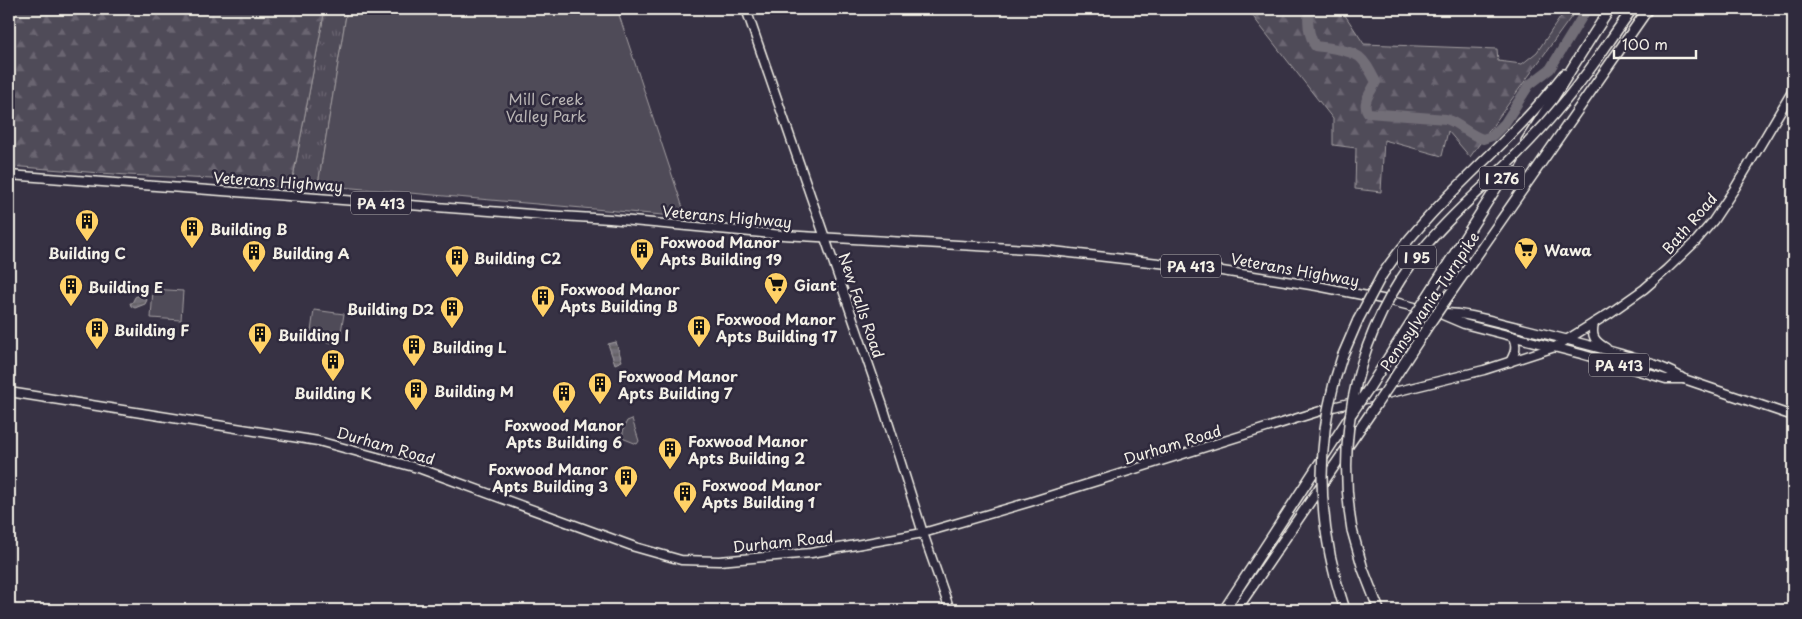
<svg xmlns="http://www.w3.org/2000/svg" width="1802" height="619" viewBox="0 0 1802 619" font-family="'Playpen Sans',sans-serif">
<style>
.grass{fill:url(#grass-tufts);stroke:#a29ea0}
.forest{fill:url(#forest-firs);stroke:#a29ea0}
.green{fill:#504b59;stroke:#a29ea0}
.water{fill:url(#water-rules);stroke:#a6a2a4}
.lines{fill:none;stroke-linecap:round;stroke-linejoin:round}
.river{stroke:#726e77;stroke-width:10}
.major-casing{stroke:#f4f1e8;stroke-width:11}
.highway-casing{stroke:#f4f1e8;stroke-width:12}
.major{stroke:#2f2a3d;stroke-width:8}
.highway{stroke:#2f2a3d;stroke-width:9}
.highway-bridge-casing{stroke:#f4f1e8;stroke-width:12;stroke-linecap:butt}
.highway-bridge{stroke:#2f2a3d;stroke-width:9}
.labels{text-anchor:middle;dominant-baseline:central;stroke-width:5;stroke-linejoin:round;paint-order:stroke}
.shield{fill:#2f2a3d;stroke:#b9b5b5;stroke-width:1}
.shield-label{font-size:14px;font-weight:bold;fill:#f4f1e8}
.park-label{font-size:15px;fill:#bbb7b6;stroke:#2f2a3d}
.street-label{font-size:15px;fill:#f4f1e8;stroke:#2f2a3d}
.poi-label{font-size:15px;font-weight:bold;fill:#f4f1e8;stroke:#2f2a3d;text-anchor:start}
</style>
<defs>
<pattern id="grass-tufts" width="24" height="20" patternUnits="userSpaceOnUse" patternTransform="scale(1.25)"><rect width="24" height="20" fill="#504b59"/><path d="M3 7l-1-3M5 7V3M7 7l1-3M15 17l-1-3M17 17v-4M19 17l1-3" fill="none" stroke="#6a6571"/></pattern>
<pattern id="forest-firs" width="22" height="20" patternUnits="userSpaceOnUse" patternTransform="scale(1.25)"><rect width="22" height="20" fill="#504b59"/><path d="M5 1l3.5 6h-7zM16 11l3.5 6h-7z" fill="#6a6571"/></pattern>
<pattern id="water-rules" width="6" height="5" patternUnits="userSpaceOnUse" patternTransform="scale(1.25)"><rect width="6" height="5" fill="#726e77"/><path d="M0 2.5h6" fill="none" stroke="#5b595c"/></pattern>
</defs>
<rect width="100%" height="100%" fill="#373244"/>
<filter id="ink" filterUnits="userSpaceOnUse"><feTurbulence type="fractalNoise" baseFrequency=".02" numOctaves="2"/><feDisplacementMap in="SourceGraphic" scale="10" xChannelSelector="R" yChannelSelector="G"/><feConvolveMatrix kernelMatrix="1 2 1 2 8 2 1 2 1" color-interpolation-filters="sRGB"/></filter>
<g filter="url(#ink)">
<!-- grass -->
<path class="grass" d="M325 9H347L318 185 291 188Z"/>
<!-- forest -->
<g class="forest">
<path d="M9 9H325L291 188 228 182 212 179 127 175 9 166Z"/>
<path d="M1247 9H1341L1364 44 1497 49 1498 61 1522 64 1537 52 1566 9H1577L1470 157 1448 131 1442 156 1384 140 1381 192 1355 189 1356 148 1333 145V119Z"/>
</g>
<!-- green -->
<g class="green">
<path d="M347 9H617L686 217 318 185Z"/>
<path d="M153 289 183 291 181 320 151 318Z"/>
<path d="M314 310 344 314 339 344 310 339Z"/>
<path d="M632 419 639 441 637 444 622 438 624 427 627 421Z"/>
</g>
<!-- water -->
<g class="water">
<path d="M137 296 145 297 147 300 145 304 135 308 131 306 130 303H132L135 297Z"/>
<path d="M616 342 622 361 615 364 608 344Z"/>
</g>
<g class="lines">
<!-- river -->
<path class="river" d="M1309 9C1307 22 1308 34 1315 46 1320 47 1326 47 1331 48 1360 53 1362 55 1376 82 1371 92 1361 103 1368 113L1446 119C1459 123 1469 135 1483 139L1492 136 1505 123 1529 85 1550 69 1587 9"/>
<!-- major casing -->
<g class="major-casing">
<g id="major">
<path d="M746 9 882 403 923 533 950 610"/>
<path d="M9 175 544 215 610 219 783 235 1044 250 1203 268 1317 286 1387 300 1438 313 1464 324 1581 354 1666 379H1684"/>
<path d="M1443 313C1470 313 1498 323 1525 329 1557 337 1589 345 1621 354 1643 361 1664 366 1684 379L1793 416"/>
<path d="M1594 323C1591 336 1594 341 1606 348"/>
<path d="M1510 362C1515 353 1518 346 1512 336"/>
<path d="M9 392 318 441 421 469 635 547 681 560 719 561 811 553 923 533 1030 502 1333 407 1484 370 1555 347 1610 313 1644 289 1667 269 1696 241 1713 221 1735 188 1793 90"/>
</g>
</g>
<!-- highway casing -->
<g class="highway-casing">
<g id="highway">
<path d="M1609 42 1632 9"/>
<path d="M1526 141C1555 97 1581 52 1610 9"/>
<path d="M1382 275C1419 220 1470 176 1516 129 1534 111 1549 93 1564 74"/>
<path d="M1427 297 1514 160"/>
<path d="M1445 301 1648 9"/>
<path d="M1334 383 1342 357 1358 320"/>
<path d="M1391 383 1430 323"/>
<path d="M1369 388 1413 319"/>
<path d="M1352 530 1363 569 1379 610"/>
<path d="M1224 610 1352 413"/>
<path d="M1236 610 1374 408"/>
</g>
</g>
<!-- major -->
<use href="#major" class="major"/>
<!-- highway -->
<use href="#highway" class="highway"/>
<!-- highway-bridge casing -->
<g class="highway-bridge-casing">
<g id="highway-bridge">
<path d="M1413 319 1427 297"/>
<path d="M1358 320 1382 275"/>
<path d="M1430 323 1445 301"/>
<path d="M1334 383C1314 460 1320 536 1345 610"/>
<path d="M1374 408 1391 383"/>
<path d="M1352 413 1369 388"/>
<path d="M1352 530C1335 430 1358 328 1423 249 1451 214 1487 185 1518 153 1552 119 1582 82 1609 42"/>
</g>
</g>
<!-- highway-bridge -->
<use href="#highway-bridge" class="highway-bridge"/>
</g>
</g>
<!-- icons -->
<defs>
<g id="building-pin" transform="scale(1.25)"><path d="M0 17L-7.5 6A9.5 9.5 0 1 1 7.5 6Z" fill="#ffd166" stroke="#2f2a3d"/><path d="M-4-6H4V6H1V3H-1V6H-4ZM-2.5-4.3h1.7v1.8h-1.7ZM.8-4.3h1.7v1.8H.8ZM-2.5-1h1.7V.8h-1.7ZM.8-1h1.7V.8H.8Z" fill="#111"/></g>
<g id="supermarket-pin" transform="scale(1.25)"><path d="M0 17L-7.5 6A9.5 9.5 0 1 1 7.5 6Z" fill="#ffd166" stroke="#2f2a3d"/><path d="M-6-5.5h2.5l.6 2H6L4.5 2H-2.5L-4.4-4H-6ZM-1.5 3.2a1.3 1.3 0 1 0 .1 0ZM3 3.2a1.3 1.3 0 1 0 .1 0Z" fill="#111"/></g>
</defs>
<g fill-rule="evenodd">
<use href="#building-pin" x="87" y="221"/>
<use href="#building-pin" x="192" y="228"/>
<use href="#supermarket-pin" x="1526" y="249"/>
<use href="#building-pin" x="642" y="250"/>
<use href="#building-pin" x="254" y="252"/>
<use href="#building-pin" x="457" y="257"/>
<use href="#supermarket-pin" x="776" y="284"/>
<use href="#building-pin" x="71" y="286"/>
<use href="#building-pin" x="543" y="297"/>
<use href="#building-pin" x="452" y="308"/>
<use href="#building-pin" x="699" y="327"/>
<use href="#building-pin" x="97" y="329"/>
<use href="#building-pin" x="260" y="334"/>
<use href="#building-pin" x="414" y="346"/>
<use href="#building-pin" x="333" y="361"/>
<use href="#building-pin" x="600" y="384"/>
<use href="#building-pin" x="416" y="390"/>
<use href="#building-pin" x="564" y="393"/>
<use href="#building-pin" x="670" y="449"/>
<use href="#building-pin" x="626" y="477"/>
<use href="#building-pin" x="685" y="493"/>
</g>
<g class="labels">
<!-- shield labels -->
<g class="shield">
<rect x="1479.5" y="166.5" width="45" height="23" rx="4"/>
<rect x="351" y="191.5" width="60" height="23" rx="4"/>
<rect x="1398" y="245.5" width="38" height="23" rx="4"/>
<rect x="1161" y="254.5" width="60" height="23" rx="4"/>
<rect x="1589" y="353.5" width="60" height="23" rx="4"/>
</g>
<g class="shield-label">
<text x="1502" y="178">I 276</text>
<text x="381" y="203">PA 413</text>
<text x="1417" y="257">I 95</text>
<text x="1191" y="266">PA 413</text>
<text x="1619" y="365">PA 413</text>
</g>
<!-- park labels -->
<g class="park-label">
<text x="546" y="98">Mill Creek<tspan x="546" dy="17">Valley Park</tspan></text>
</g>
<!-- street labels -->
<g class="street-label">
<text transform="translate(278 181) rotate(4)">Veterans Highway</text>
<text transform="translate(727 216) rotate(5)">Veterans Highway</text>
<text transform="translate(1689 223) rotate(-49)">Bath Road</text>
<text transform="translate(1295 269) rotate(10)">Veterans Highway</text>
<text transform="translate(1429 301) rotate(-56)">Pennsylvania Turnpike</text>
<text transform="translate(862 305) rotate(71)">New Falls Road</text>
<text transform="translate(1172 444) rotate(-17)">Durham Road</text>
<text transform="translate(386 445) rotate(16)">Durham Road</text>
<text transform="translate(783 541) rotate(-6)">Durham Road</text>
</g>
<!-- poi labels -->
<g class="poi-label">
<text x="210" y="228">Building B</text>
<text x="660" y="241">Foxwood Manor<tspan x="660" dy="17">Apts Building 19</tspan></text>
<text x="1544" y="249">Wawa</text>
<text x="87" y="252" text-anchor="middle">Building C</text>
<text x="272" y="252">Building A</text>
<text x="474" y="257">Building C2</text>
<text x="794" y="284">Giant</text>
<text x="88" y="286">Building E</text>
<text x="560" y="288">Foxwood Manor<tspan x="560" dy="17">Apts Building B</tspan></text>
<text x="434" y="308" text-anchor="end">Building D2</text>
<text x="716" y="318">Foxwood Manor<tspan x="716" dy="17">Apts Building 17</tspan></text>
<text x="114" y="329">Building F</text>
<text x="278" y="334">Building I</text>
<text x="432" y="346">Building L</text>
<text x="618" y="375">Foxwood Manor<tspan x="618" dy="17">Apts Building 7</tspan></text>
<text x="434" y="390">Building M</text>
<text x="333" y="392" text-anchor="middle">Building K</text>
<text x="564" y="424" text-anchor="middle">Foxwood Manor<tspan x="564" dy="17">Apts Building 6</tspan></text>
<text x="688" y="440">Foxwood Manor<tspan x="688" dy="17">Apts Building 2</tspan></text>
<text x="608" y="468" text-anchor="end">Foxwood Manor<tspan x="608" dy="17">Apts Building 3</tspan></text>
<text x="702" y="484">Foxwood Manor<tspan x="702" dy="17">Apts Building 1</tspan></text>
</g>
</g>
<!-- margin -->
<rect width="1802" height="619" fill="none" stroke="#2f2a3d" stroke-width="30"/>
<rect x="15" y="15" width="1772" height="589" fill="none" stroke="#f4f1e8" stroke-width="2" filter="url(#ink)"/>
<!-- scale -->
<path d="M1614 50v8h82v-8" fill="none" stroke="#f4f1e8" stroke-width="2.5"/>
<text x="1622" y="50" font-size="15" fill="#f4f1e8" stroke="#2f2a3d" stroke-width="4" paint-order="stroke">100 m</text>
</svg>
